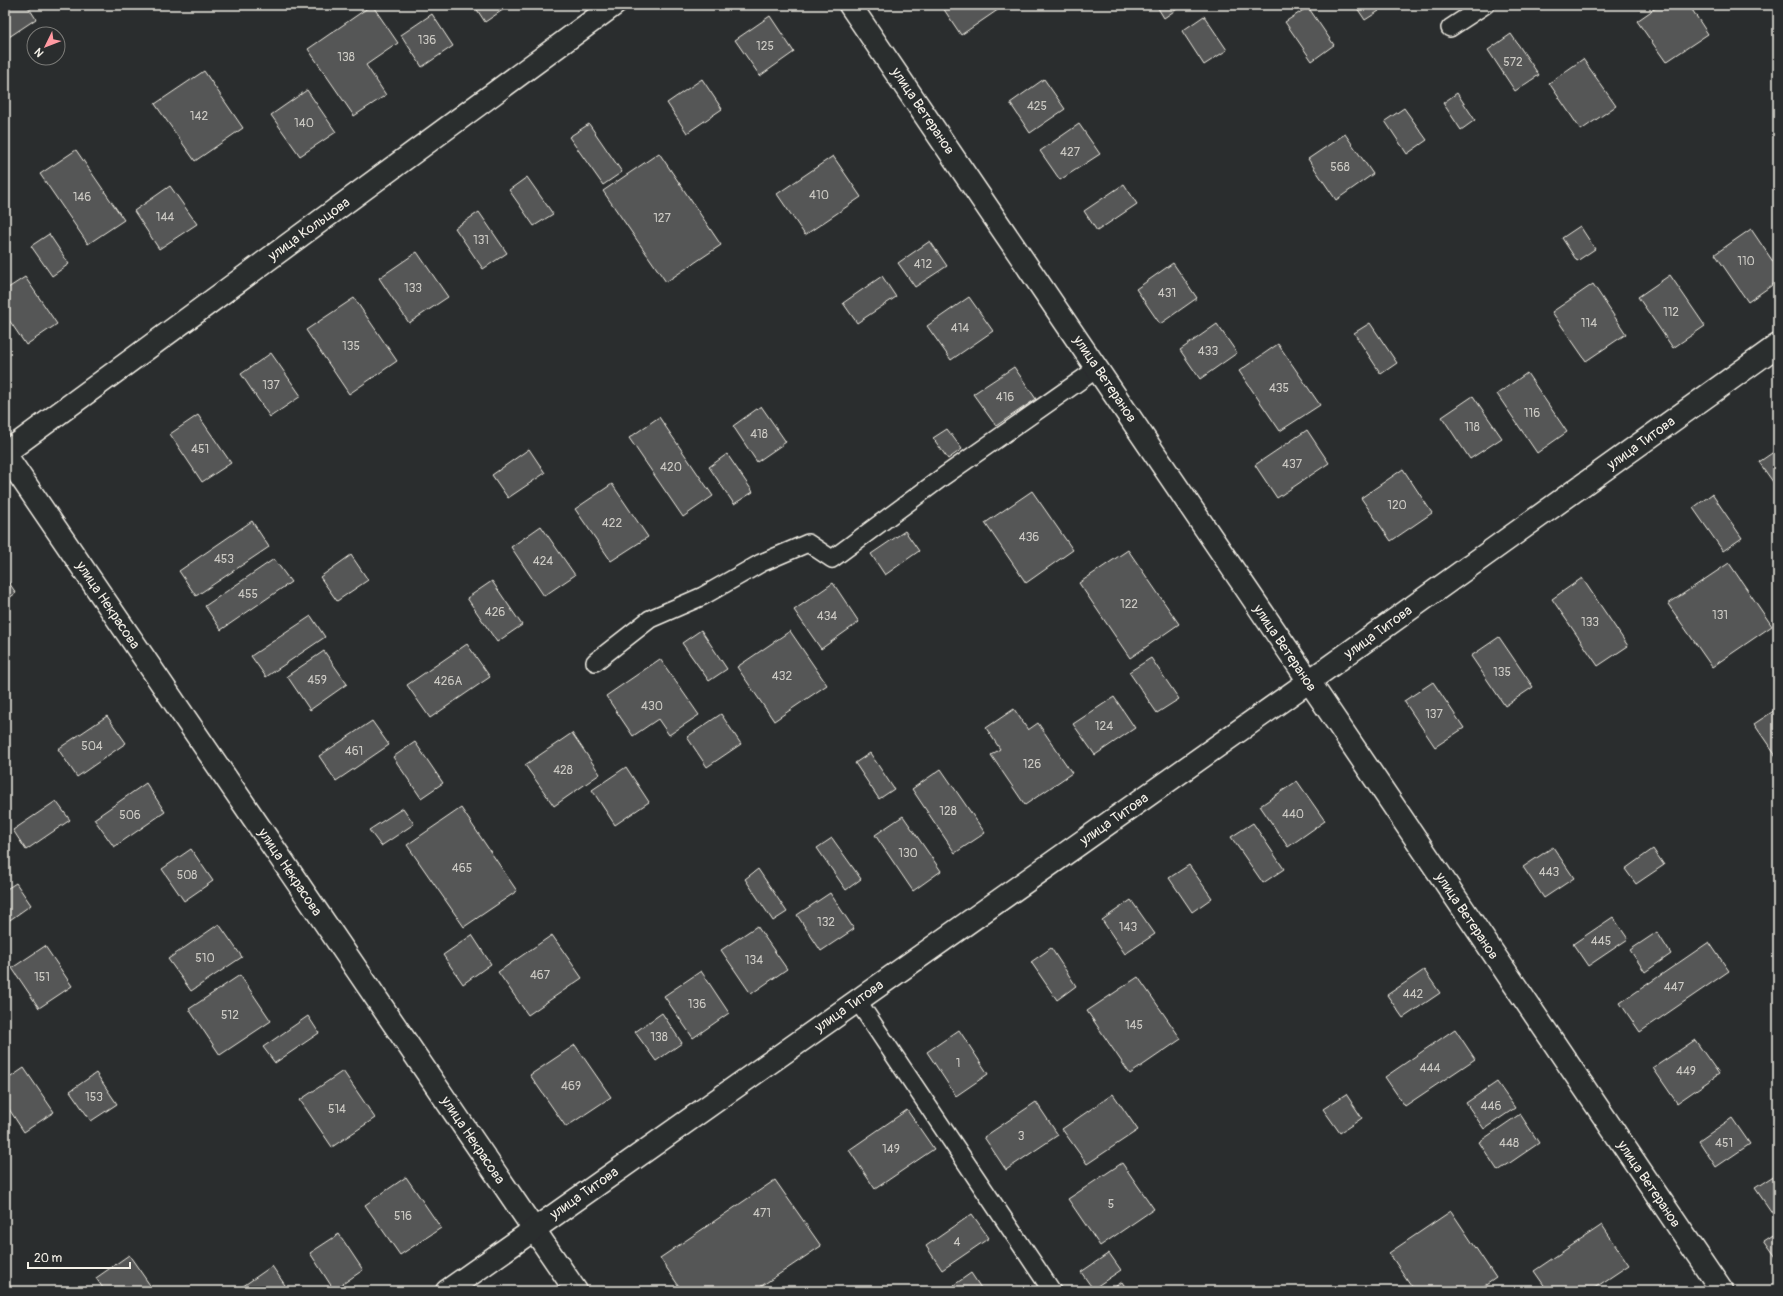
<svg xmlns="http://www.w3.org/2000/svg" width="1783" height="1296" viewBox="0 0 1783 1296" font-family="Pangolin,sans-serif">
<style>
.building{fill:#555756;stroke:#f4f1e8}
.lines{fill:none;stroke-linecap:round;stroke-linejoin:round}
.lane-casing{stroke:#f4f1e8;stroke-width:20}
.street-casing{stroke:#f4f1e8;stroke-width:25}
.lane{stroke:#2a2d2e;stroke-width:17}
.street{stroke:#2a2d2e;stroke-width:22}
.labels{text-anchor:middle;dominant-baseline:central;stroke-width:3;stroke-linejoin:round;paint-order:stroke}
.number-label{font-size:12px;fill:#cccac4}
.street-label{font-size:14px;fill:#f4f1e8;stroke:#2a2d2e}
</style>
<rect width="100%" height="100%" fill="#2a2d2e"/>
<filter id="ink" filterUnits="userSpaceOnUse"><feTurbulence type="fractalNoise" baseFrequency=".025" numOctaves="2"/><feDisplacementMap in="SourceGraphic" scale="8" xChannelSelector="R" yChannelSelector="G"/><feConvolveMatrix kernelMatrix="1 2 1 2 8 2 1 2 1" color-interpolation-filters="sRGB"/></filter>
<g filter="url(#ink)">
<!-- building -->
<g class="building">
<path d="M5 5H27L36 19 9 37 5 32Z"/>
<path d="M372 5 398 43 366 65 386 95 354 116 308 49Z"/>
<path d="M474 5H510L485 22Z"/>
<path d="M947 5H1005L961 35 943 8Z"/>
<path d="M1156 5H1183L1164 18Z"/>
<path d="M1355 5H1375L1379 11 1365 20Z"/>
<path d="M1660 5H1689L1708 34 1666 62 1637 21Z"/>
<path d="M1308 7 1334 45 1312 61 1285 22Z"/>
<path d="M432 14 453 46 422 67 401 35Z"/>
<path d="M770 16 794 52 760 76 735 40Z"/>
<path d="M1204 16 1227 50 1204 65 1182 31Z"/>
<path d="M1511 34 1539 75 1515 91 1488 50Z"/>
<path d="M1583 59 1616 106 1581 130 1549 83Z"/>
<path d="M204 71 243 128 195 161 155 104Z"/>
<path d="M702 79 722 109 687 133 667 103Z"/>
<path d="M1044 79 1065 109 1030 133 1010 103Z"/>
<path d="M307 90 336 132 300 156 271 115Z"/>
<path d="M1457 93 1475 120 1461 130 1443 103Z"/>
<path d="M1404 108 1427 140 1407 154 1385 121Z"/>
<path d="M589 124 622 172 603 185 569 137Z"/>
<path d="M1079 124 1100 154 1060 180 1040 151Z"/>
<path d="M1345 134 1373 174 1336 200 1308 159Z"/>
<path d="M76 150 124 220 88 244 40 174Z"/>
<path d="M659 153 721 245 666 282 603 191Z"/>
<path d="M833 156 861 197 805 235 777 194Z"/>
<path d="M527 177 553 214 534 226 509 190Z"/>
<path d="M1124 184 1137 204 1097 231 1084 211Z"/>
<path d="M170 186 197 224 159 249 134 211Z"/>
<path d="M479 212 507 253 483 269 455 228Z"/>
<path d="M1580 226 1595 249 1577 261 1562 238Z"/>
<path d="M1751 229 1778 269V281L1748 302 1715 254Z"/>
<path d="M49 234 69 264 52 276 31 246Z"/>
<path d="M930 241 947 266 915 287 898 263Z"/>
<path d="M417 252 448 297 409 323 379 278Z"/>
<path d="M1173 263 1197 298 1160 324 1136 289Z"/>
<path d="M1670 275 1705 326 1673 348 1638 297Z"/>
<path d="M882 276 896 297 857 323 843 303Z"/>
<path d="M25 277 57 324 26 345 5 314V290Z"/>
<path d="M1593 284 1626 334 1586 361 1552 312Z"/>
<path d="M969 297 993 331 951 360 927 326Z"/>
<path d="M354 298 397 361 349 394 306 330Z"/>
<path d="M1370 323 1397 363 1381 374 1354 333Z"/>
<path d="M1217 324 1237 353 1200 379 1180 350Z"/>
<path d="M1278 344 1320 405 1280 431 1239 371Z"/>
<path d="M271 353 301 396 270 417 241 374Z"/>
<path d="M1014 367 1036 399 996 426 973 394Z"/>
<path d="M1527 373 1567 432 1537 453 1497 394Z"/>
<path d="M1473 396 1502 438 1470 459 1442 417Z"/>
<path d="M761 406 786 442 757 462 733 426Z"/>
<path d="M198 415 231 463 202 482 170 434Z"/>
<path d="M659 417 713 496 683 517 629 438Z"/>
<path d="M947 429 962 449 948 459 933 438Z"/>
<path d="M1307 430 1329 463 1277 498 1255 465Z"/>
<path d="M529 449 545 473 508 498 492 475Z"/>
<path d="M1778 449V489L1759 462Z"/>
<path d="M727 454 753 492 734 504 709 467Z"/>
<path d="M1403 469 1432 513 1391 541 1361 498Z"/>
<path d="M612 484 648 537 611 561 575 509Z"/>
<path d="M1032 491 1073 550 1026 583 985 523Z"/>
<path d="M1712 494 1742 538 1723 551 1693 508Z"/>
<path d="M252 521 269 547 196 596 179 571Z"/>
<path d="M541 526 575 575 544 596 511 547Z"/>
<path d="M905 531 919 551 885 575 871 554Z"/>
<path d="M1128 550 1179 624 1130 658 1079 583Z"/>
<path d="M351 555 368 580 337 601 320 577Z"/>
<path d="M274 559 291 582 221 630 205 606Z"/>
<path d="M1729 563 1772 626 1712 667 1668 604Z"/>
<path d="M5 577 16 593 5 601Z"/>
<path d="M1582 578 1628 646 1598 666 1552 599Z"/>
<path d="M492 581 522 625 497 642 467 598Z"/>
<path d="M833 583 859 622 821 649 794 610Z"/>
<path d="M311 616 325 637 266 677 251 656Z"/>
<path d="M701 630 727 669 709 681 682 643Z"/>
<path d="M790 631 827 685 774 721 737 667Z"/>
<path d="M1499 637 1533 687 1505 706 1471 656Z"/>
<path d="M467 644 490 677 430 718 407 685Z"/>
<path d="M324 651 347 684 310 710 287 676Z"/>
<path d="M1151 658 1179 699 1157 713 1129 672Z"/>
<path d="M660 659 699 715 669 735 658 719 633 736 606 696Z"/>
<path d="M1433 682 1464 728 1435 747 1404 701Z"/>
<path d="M1114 697 1135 728 1095 755 1073 724Z"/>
<path d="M1778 708V759L1754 724Z"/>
<path d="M1014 709 1028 730 1038 723 1072 773 1025 805 991 755 1000 749 986 728Z"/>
<path d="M721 714 741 744 707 767 687 737Z"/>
<path d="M107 716 126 743 77 777 58 749Z"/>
<path d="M372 721 389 745 336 781 319 756Z"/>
<path d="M572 733 600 774 554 806 525 765Z"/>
<path d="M415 742 443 783 421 798 393 757Z"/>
<path d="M870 753 894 789 879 799 855 763Z"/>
<path d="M626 767 649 802 615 825 592 790Z"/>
<path d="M941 769 985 833 955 853 912 789Z"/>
<path d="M1297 781 1325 821 1288 847 1260 806Z"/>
<path d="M146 783 165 812 114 847 94 819Z"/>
<path d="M56 801 70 820 26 850 13 830Z"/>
<path d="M403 808 414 824 381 846 369 830Z"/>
<path d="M461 808 517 891 464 927 407 845Z"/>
<path d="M903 816 941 871 913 891 875 835Z"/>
<path d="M1253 823 1284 869 1263 883 1231 837Z"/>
<path d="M832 838 861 879 846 890 817 848Z"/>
<path d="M1553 847 1574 878 1544 898 1523 867Z"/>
<path d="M191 849 213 881 184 901 162 869Z"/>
<path d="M1653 849 1664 865 1636 884 1625 869Z"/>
<path d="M1189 865 1212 898 1192 912 1169 878Z"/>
<path d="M758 869 787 912 773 921 745 879Z"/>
<path d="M16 883 31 905 7 922 5 919V890Z"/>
<path d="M830 893 854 929 821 951 797 915Z"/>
<path d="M1131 900 1155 934 1125 954 1102 920Z"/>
<path d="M1613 917 1628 939 1588 966 1573 944Z"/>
<path d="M219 924 242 957 191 991 168 959Z"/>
<path d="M757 926 787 969 751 994 721 950Z"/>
<path d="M1657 932 1671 954 1645 972 1630 950Z"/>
<path d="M472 935 491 964 463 984 443 955Z"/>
<path d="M552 935 582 978 528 1015 498 972Z"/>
<path d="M1709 942 1729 971 1640 1032 1620 1003Z"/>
<path d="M45 946 72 986 39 1008 12 968Z"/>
<path d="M1051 948 1076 986 1057 1000 1031 962Z"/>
<path d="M1424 970 1440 993 1403 1018 1387 995Z"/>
<path d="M701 971 729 1013 693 1038 664 996Z"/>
<path d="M240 975 271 1021 220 1055 189 1009Z"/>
<path d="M1138 977 1181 1039 1130 1074 1087 1011Z"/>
<path d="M662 1013 682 1043 656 1061 635 1032Z"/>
<path d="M308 1016 319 1033 275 1063 263 1047Z"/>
<path d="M1455 1029 1475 1059 1405 1106 1385 1077Z"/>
<path d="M959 1030 988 1074 956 1096 927 1052Z"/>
<path d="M1695 1040 1719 1074 1677 1103 1653 1068Z"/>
<path d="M575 1045 611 1097 566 1127 530 1075Z"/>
<path d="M24 1068 54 1112 24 1132 5 1103V1081Z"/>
<path d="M343 1071 375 1118 332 1147 300 1100Z"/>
<path d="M96 1073 117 1104 91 1121 70 1091Z"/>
<path d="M1497 1082 1515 1108 1484 1129 1466 1103Z"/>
<path d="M1113 1094 1138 1130 1087 1164 1062 1129Z"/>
<path d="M1346 1094 1362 1118 1340 1133 1323 1109Z"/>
<path d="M1036 1102 1058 1135 1006 1170 984 1137Z"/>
<path d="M907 1110 934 1149 875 1189 849 1150Z"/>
<path d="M1520 1114 1539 1143 1498 1171 1479 1142Z"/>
<path d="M1732 1118 1750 1144 1716 1167 1699 1141Z"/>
<path d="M1122 1163 1154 1209 1100 1246 1068 1199Z"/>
<path d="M1778 1173V1215L1775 1217 1755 1188Z"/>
<path d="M406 1177 441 1228 400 1255 365 1205Z"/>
<path d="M775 1180 821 1246 754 1291H682L660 1258Z"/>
<path d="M1451 1211 1496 1278 1477 1291H1415L1389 1253Z"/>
<path d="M972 1214 989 1238 942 1270 926 1246Z"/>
<path d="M1602 1225 1629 1265 1590 1291H1548L1534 1271Z"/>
<path d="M1778 1231V1260L1764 1240Z"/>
<path d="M339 1234 363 1270 334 1290 310 1253Z"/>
<path d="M1109 1253 1121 1270 1093 1289 1081 1272Z"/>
<path d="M129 1255 154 1291H105L96 1278Z"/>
<path d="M272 1266 289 1291H240L239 1289Z"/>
<path d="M971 1273 983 1291H959L954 1285Z"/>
<path d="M1122 1282 1128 1291H1109Z"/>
</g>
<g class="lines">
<!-- lane casing -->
<g class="lane-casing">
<g id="lane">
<path d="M1450 28 1485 5"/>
<path d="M595 662 650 619 703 596 761 563 808 543 832 559 944 476 1098 368"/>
<path d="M857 1000 1052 1291"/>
</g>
</g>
<!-- street casing -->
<g class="street-casing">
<g id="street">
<path d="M850 5C1142 432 1431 863 1722 1291"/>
<path d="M5 453 614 5"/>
<path d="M5 454 576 1291"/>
<path d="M447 1291 1308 682 1778 345"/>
</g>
</g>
<!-- lane -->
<use href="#lane" class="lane"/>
<!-- street -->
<use href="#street" class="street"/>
</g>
</g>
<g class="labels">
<!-- number labels -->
<g class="number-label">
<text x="427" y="40">136</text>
<text x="765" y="46">125</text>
<text x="346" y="57">138</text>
<text x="1513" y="62">572</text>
<text x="1037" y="106">425</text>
<text x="199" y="116">142</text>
<text x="304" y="123">140</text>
<text x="1070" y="152">427</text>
<text x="1340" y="167">568</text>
<text x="819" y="195">410</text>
<text x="82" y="197">146</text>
<text x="165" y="217">144</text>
<text x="662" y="218">127</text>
<text x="481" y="240">131</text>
<text x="1746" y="261">110</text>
<text x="923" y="264">412</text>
<text x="413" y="288">133</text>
<text x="1167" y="293">431</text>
<text x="1671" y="312">112</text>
<text x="1589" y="323">114</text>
<text x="960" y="328">414</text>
<text x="351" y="346">135</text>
<text x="1208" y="351">433</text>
<text x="271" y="385">137</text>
<text x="1279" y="388">435</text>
<text x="1005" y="397">416</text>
<text x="1532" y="413">116</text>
<text x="1472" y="427">118</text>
<text x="759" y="434">418</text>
<text x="200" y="449">451</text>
<text x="1292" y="464">437</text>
<text x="671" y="467">420</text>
<text x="1397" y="505">120</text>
<text x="612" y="523">422</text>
<text x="1029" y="537">436</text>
<text x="224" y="559">453</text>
<text x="543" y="561">424</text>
<text x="248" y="594">455</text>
<text x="1129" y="604">122</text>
<text x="495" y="612">426</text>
<text x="1720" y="615">131</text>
<text x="827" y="616">434</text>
<text x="1590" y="622">133</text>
<text x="1502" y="672">135</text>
<text x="782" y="676">432</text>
<text x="317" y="680">459</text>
<text x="448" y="681">426А</text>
<text x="652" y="706">430</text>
<text x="1434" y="714">137</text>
<text x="1104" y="726">124</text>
<text x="92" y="746">504</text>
<text x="354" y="751">461</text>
<text x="1032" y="764">126</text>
<text x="563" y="770">428</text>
<text x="948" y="811">128</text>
<text x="1293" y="814">440</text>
<text x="130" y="815">506</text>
<text x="908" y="853">130</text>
<text x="462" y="868">465</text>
<text x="1549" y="872">443</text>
<text x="187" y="875">508</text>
<text x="826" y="922">132</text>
<text x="1128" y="927">143</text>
<text x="1601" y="941">445</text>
<text x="205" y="958">510</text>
<text x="754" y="960">134</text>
<text x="540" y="975">467</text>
<text x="42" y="977">151</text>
<text x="1674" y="987">447</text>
<text x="1413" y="994">442</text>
<text x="697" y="1004">136</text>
<text x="230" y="1015">512</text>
<text x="1134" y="1025">145</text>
<text x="659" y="1037">138</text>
<text x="958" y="1063">1</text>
<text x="1430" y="1068">444</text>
<text x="1686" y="1071">449</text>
<text x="571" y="1086">469</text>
<text x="94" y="1097">153</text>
<text x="1491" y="1106">446</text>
<text x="337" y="1109">514</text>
<text x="1021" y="1136">3</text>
<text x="1509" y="1143">448</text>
<text x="1724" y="1143">451</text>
<text x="891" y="1149">149</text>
<text x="1111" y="1204">5</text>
<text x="762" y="1213">471</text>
<text x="403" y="1216">516</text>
<text x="957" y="1242">4</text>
</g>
<!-- street labels -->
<g class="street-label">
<text transform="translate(923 111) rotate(56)">улица Ветеранов</text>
<text transform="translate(309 229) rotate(-36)">улица Кольцова</text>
<text transform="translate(1105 379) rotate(56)">улица Ветеранов</text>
<text transform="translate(1641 443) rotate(-36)">улица Титова</text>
<text transform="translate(108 605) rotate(56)">улица Некрасова</text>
<text transform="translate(1378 632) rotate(-36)">улица Титова</text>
<text transform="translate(1285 648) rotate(56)">улица Ветеранов</text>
<text transform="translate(1114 819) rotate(-35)">улица Титова</text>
<text transform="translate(290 872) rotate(56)">улица Некрасова</text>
<text transform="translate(1467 916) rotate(56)">улица Ветеранов</text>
<text transform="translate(849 1006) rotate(-35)">улица Титова</text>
<text transform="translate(473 1140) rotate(56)">улица Некрасова</text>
<text transform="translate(1649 1184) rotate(56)">улица Ветеранов</text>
<text transform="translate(584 1193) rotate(-35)">улица Титова</text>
</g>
</g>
<!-- margin -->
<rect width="1783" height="1296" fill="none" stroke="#2a2d2e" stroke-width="20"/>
<rect x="10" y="10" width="1763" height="1276" fill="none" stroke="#f4f1e8" stroke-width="1.5" filter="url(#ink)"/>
<!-- north arrow -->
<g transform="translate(46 46) rotate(227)"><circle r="19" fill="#2a2d2e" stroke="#7b7b78"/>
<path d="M0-3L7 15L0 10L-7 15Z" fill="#ff9aa2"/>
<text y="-6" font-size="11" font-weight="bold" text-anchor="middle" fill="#f4f1e8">N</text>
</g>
<!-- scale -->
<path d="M28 1262v6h102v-6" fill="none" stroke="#f4f1e8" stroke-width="2"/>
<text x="34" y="1262" font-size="12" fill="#f4f1e8" stroke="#2a2d2e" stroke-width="3" paint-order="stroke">20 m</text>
</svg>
